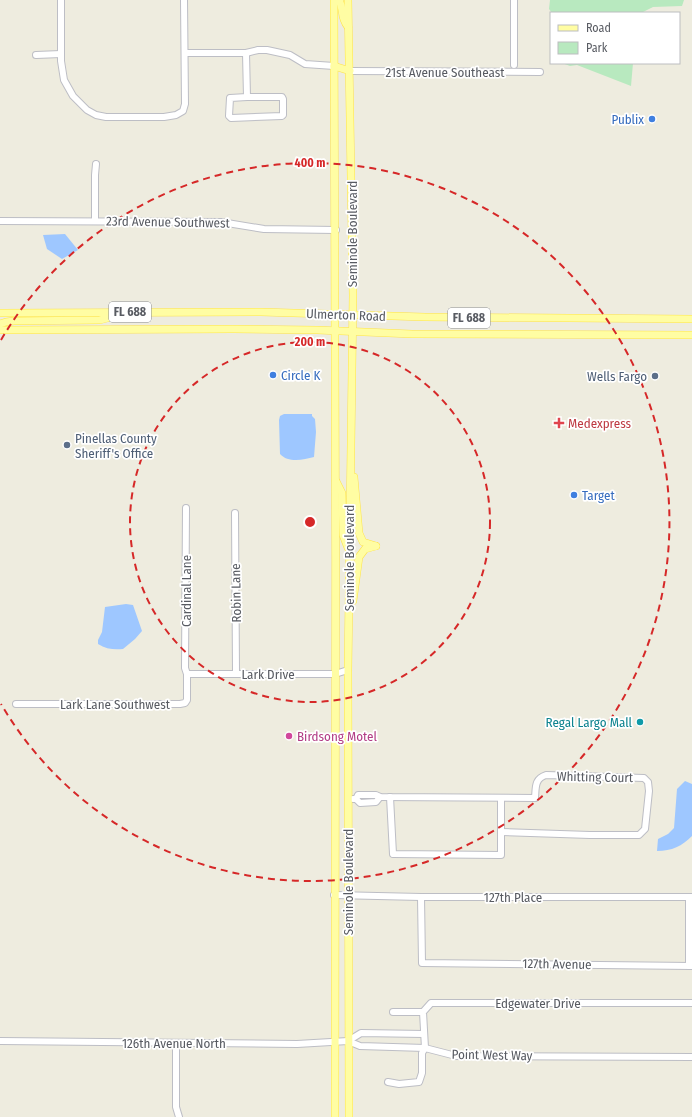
<svg xmlns="http://www.w3.org/2000/svg" width="692" height="1117" viewBox="0 0 692 1117" font-family="'Fira Sans Condensed',sans-serif">
<style>
.green{fill:#b8e9bf}
.water{fill:#9ec7ff}
.lines{fill:none;stroke-linecap:round;stroke-linejoin:round}
.minor-casing{stroke:#bdbec5;stroke-width:8}
.major-casing{stroke:#ffe447;stroke-width:8}
.minor{stroke:#fff;stroke-width:6}
.major{stroke:#fffda3;stroke-width:7}
.ring{fill:none;stroke:#d62828;stroke-width:2;stroke-dasharray:7 5}
.shop-dot{fill:#3f7fe0;stroke:#fff;stroke-width:1.5}
.service-dot{fill:#5c6f8a;stroke:#fff;stroke-width:1.5}
.health-dot{fill:#e0444e;stroke:#fff;stroke-width:1.5}
.culture-dot{fill:#0f9aa8;stroke:#fff;stroke-width:1.5}
.hotel-dot{fill:#d1479c;stroke:#fff;stroke-width:1.5}
.labels{text-anchor:middle;dominant-baseline:central;stroke-width:3.5;stroke-linejoin:round;paint-order:stroke}
.shield{fill:#fff;stroke:#8a8c91;stroke-width:1}
.shield-label{font-size:12px;font-weight:bold;fill:#585b62}
.street-label{font-size:13px;fill:#585b62;stroke:#fff}
.shop-label{font-size:13px;fill:#366cbe;stroke:#fff;text-anchor:start}
.service-label{font-size:13px;fill:#4e5e75;stroke:#fff;text-anchor:end}
.health-label{font-size:13px;fill:#be3a42;stroke:#fff;text-anchor:start}
.culture-label{font-size:13px;fill:#0d838f;stroke:#fff;text-anchor:end}
.hotel-label{font-size:13px;fill:#b23c85;stroke:#fff;text-anchor:start}
.centre{fill:#d62828;stroke:#fff;stroke-width:2}
.ring-label{font-size:12px;text-anchor:middle;font-weight:bold;fill:#d62828;stroke:#fff;stroke-width:3.5;stroke-linejoin:round;paint-order:stroke}
</style>
<rect width="100%" height="100%" fill="#eeecdf"/>
<!-- green -->
<g class="green">
<path d="M550 0H684L682 6 653 7 641 13H552L549 9Z"/>
<path d="M562 63H633L631 86 577 65 570 66Z"/>
</g>
<!-- water -->
<g class="water">
<path d="M65 234 78 250 62 259 47 249 43 235Z"/>
<path d="M284 414H312V416L315 419 316 432 314 457C303 460 288 463 280 454L279 420 280 416Z"/>
<path d="M126 604 133 605 142 631 135 639 123 649C114 650 106 649 98 644V640L102 632 105 607Z"/>
<path d="M685 781 692 784V836C682 846 672 851 657 851L658 839 668 834 674 828 677 789Z"/>
</g>
<g class="lines">
<!-- minor casing -->
<g class="minor-casing">
<g id="minor">
<path d="M61 0V61L64 80 73 96 87 110 96 115 106 117H164L176 115 183 111 185 104 184 0"/>
<path d="M185 53H246L258 50H267L290 55 305 64 334 66"/>
<path d="M246 53 247 97 230 98 229 116 231 118 282 116 283 115V99L282 97H247"/>
<path d="M36 55 61 54"/>
<path d="M514 65V0"/>
<path d="M350 71 540 72"/>
<path d="M0 221 221 222 264 229 336 230"/>
<path d="M95 221V175L96 164"/>
<path d="M235 513 236 674"/>
<path d="M187 674H335L348 670"/>
<path d="M16 704H180L185 703 187 700V674L185 668 186 508"/>
<path d="M390 797 393 854 501 855V798"/>
<path d="M353 799H356L360 803 376 802 380 797"/>
<path d="M356 799 358 795H376L380 797 535 798C536 788 534 779 546 775L644 778 648 782 649 791 645 829 639 835H590L501 832"/>
<path d="M334 895 421 897H692"/>
<path d="M421 897 422 963 692 966"/>
<path d="M689 966V897"/>
<path d="M393 1012H423"/>
<path d="M0 1041 297 1044 348 1041 360 1046 425 1048 456 1056 692 1057"/>
<path d="M348 1041 361 1033 424 1034"/>
<path d="M176 1043V1107L179 1117"/>
<path d="M388 1082 399 1084 419 1082 422 1073V1053L425 1048 423 1012 431 1003H692"/>
</g>
</g>
<!-- major casing -->
<g class="major-casing">
<g id="major">
<path d="M334 0C337 372 335 745 335 1117"/>
<path d="M339 0C345 11 339 15 348 27"/>
<path d="M348 0 353 295 348 670 349 1117"/>
<path d="M334 66 350 71"/>
<path d="M0 313 261 312 425 317 692 319"/>
<path d="M0 324 6 322 14 321 100 320 119 315"/>
<path d="M0 330 233 329 317 330 412 334 692 335"/>
<path d="M354 477 359 533 363 542 376 546"/>
<path d="M336 481 342 493 343 535 348 548"/>
<path d="M353 601 359 557 365 549 376 546"/>
</g>
</g>
<!-- minor -->
<use href="#minor" class="minor"/>
<!-- major -->
<use href="#major" class="major"/>
</g>
<!-- distance rings -->
<g class="ring">
<circle cx="310" cy="522" r="180"/>
<path d="M1 340A359 359 0 1 1 1 704"/>
</g>
<!-- markers -->
<g class="shop-dot">
<circle cx="652" cy="119" r="4"/>
<circle cx="273" cy="375" r="4"/>
<circle cx="574" cy="495" r="4"/>
</g>
<g class="service-dot">
<circle cx="655" cy="376" r="4"/>
<circle cx="67" cy="445" r="4"/>
</g>
<path class="health-dot" d="M557 417h4v4h4v4h-4v4h-4v-4h-4v-4h4z"/>
<circle class="culture-dot" cx="640" cy="722" r="4"/>
<circle class="hotel-dot" cx="289" cy="736" r="4"/>
<g class="labels">
<!-- shield labels -->
<g class="shield">
<rect x="109" y="302" width="42" height="20" rx="3"/>
<rect x="448" y="308" width="42" height="20" rx="3"/>
</g>
<g class="shield-label">
<text x="130" y="312">FL 688</text>
<text x="469" y="318">FL 688</text>
</g>
<!-- street labels -->
<g class="street-label">
<text x="445" y="72">21st Avenue Southeast</text>
<text transform="translate(168 222) rotate(1)">23rd Avenue Southwest</text>
<text transform="translate(352 234) rotate(-90)">Seminole Boulevard</text>
<text transform="translate(346 315) rotate(2)">Ulmerton Road</text>
<text transform="translate(349 558) rotate(-90)">Seminole Boulevard</text>
<text transform="translate(186 591) rotate(-90)">Cardinal Lane</text>
<text transform="translate(236 593) rotate(-91)">Robin Lane</text>
<text x="268" y="674">Lark Drive</text>
<text x="115" y="704">Lark Lane Southwest</text>
<text transform="translate(595 777) rotate(1)">Whitting Court</text>
<text transform="translate(348 882) rotate(-90)">Seminole Boulevard</text>
<text x="513" y="897">127th Place</text>
<text transform="translate(557 964) rotate(1)">127th Avenue</text>
<text x="538" y="1003">Edgewater Drive</text>
<text x="174" y="1043">126th Avenue North</text>
<text transform="translate(492 1055) rotate(1)">Point West Way</text>
</g>
<!-- shop labels -->
<g class="shop-label">
<text x="644" y="119" text-anchor="end">Publix</text>
<text x="281" y="375">Circle K</text>
<text x="582" y="495">Target</text>
</g>
<!-- service labels -->
<g class="service-label">
<text x="647" y="376">Wells Fargo</text>
<text x="75" y="438" text-anchor="start">Pinellas County<tspan x="75" dy="15">Sheriff's Office</tspan></text>
</g>
<!-- health labels -->
<g class="health-label">
<text x="568" y="423">Medexpress</text>
</g>
<!-- culture labels -->
<g class="culture-label">
<text x="632" y="722">Regal Largo Mall</text>
</g>
<!-- hotel labels -->
<g class="hotel-label">
<text x="297" y="736">Birdsong Motel</text>
</g>
</g>
<circle cx="310" cy="522" r="6" class="centre"/>
<g class="ring-label">
<text x="310" y="167">400 m</text>
<text x="310" y="346">200 m</text>
</g>
<!-- legend -->
<rect x="550" y="12" width="130" height="52" fill="#ffffff" stroke="#bcbdc0"/>
<rect x="558" y="25" width="20" height="6" fill="#fffda3" stroke="#bcbdc0"/>
<text x="586" y="32" font-size="12" fill="#585b62">Road</text>
<rect x="558" y="42" width="20" height="12" fill="#b8e9bf" stroke="#bcbdc0"/>
<text x="586" y="52" font-size="12" fill="#585b62">Park</text>
</svg>
